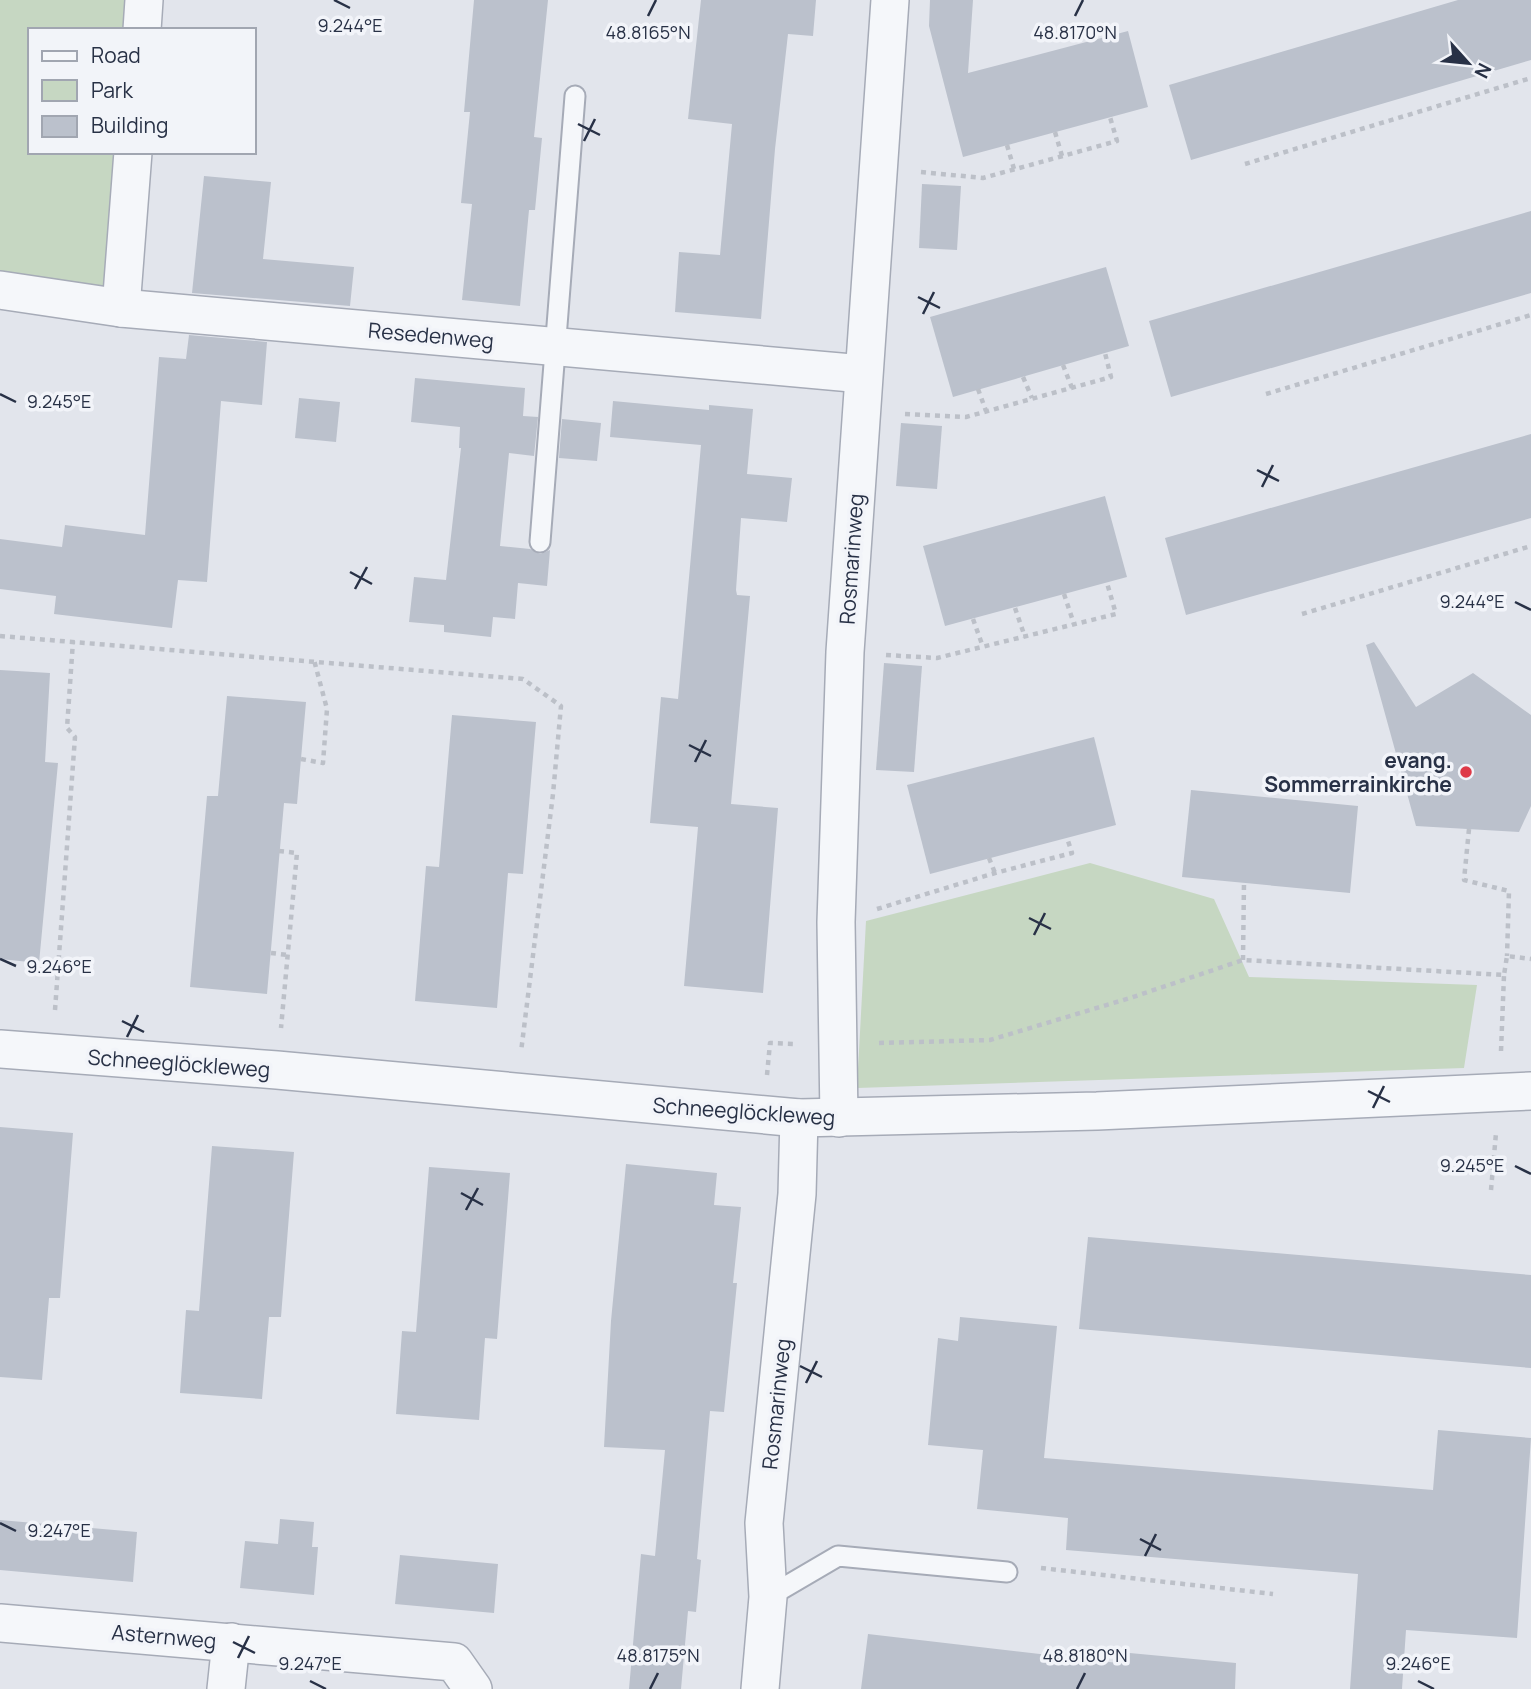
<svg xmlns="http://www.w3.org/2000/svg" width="1531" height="1689" viewBox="0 0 1531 1689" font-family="Manrope,sans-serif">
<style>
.green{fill:#c6d7c2}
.building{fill:#bbc1cc}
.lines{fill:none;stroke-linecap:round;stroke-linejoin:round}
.lane-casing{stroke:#a6abb7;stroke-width:23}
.street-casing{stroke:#a6abb7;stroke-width:40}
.path{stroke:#bcc0c8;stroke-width:4.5;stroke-dasharray:5 5;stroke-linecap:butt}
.lane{stroke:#f5f7fa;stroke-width:19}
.street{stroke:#f5f7fa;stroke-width:37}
.ticks{fill:none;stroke:#283146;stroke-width:2.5}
.poi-dot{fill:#de3a48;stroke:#f2f4f9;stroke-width:2.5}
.labels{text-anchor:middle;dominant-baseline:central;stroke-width:7;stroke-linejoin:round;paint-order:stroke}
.street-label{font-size:21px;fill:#283146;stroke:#f2f4f9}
.poi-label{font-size:21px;font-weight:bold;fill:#283146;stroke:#f2f4f9;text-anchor:end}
.ticks-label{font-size:18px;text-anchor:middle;fill:#283146;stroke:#f2f4f9;stroke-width:7;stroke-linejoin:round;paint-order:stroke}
</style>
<rect width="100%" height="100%" fill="#e2e5ec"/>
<!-- green -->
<g class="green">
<path d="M0 0H144L142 30H30V152H133L121 308 0 290Z"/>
<path d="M1090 863 1214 899 1249 977 1477 985 1464 1068 857 1088 866 921Z"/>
</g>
<!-- building -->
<g class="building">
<path d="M474 0H548L534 137 542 138 535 210H529L520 306 462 300 472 204 461 203 470 112H464Z"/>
<path d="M701 0H816L813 36 788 34 775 149 761 319 675 312 679 252 720 255 732 124 688 119Z"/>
<path d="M930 0H973L968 73 1128 31 1148 107 963 157 929 26Z"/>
<path d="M1458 0H1531V60L1191 160 1169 85Z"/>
<path d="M204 176 271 182 263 259 354 267 350 306 192 293Z"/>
<path d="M922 184 961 186 957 250 919 248Z"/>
<path d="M1531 211V293L1171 397 1149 321Z"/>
<path d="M1106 267 1129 346 953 397 930 317Z"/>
<path d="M189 335 267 342 262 405 221 401 207 582 178 580 172 628 54 614 56 596 0 589V539L62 547 65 525 145 535 159 357 186 359Z"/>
<path d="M415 378 525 388 523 416 538 417 534 456 509 453 500 546 530 549 540 554 550 550 547 586 518 583 515 619 493 617 491 637 444 632V625L409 622 414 577 446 580 461 448H459L460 427 411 422Z"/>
<path d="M299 398 340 402 336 442 295 438Z"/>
<path d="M613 401 709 410V405L753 409 747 474 792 478 787 522 741 518 736 590 737 595 750 596 731 804 778 808 763 993 684 986 698 827 650 823 661 697 678 699 701 445 610 437Z"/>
<path d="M562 419 601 423 597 461 559 458Z"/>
<path d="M901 423 942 426 937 489 896 486Z"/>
<path d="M1531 434V518L1186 615 1165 538Z"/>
<path d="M1105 496 1127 577 945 626 923 546Z"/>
<path d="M1374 642 1416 707 1473 673 1531 715V806L1519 832 1416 826 1366 645Z"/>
<path d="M884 663 922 666 914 772 876 770Z"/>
<path d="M0 670 50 673 45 762 58 763 39 963 0 959Z"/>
<path d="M227 696 306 702 297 804 284 803 267 994 190 987 207 796H218Z"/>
<path d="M452 715 536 722 523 874 508 873 497 1008 415 1001 426 866 439 867Z"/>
<path d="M1094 737 1116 825 930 874 907 785Z"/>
<path d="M1191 790 1358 806 1350 893 1182 877Z"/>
<path d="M0 1127 73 1133 60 1298H49L42 1380 0 1377Z"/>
<path d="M212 1146 294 1152 281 1317H269L262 1399 180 1393 186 1310 199 1311Z"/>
<path d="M626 1164 717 1173 714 1205 741 1207 733 1283H737L724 1412 710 1411 697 1559 701 1560 696 1612 688 1611 681 1689H629L641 1554 655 1556 665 1450 604 1447 611 1321Z"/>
<path d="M429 1167 510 1173 497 1339 485 1338 479 1420 396 1414 402 1331 416 1332Z"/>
<path d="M1088 1237 1531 1275V1368L1079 1329Z"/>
<path d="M960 1317 1057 1326 1044 1458 1433 1490 1438 1430 1531 1438 1517 1638 1406 1630 1402 1689H1350L1358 1574 1066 1550 1068 1518 977 1509 983 1450 928 1445 938 1338 958 1341Z"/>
<path d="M280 1519 314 1522 312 1547H318L314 1595 240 1588 245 1541 278 1544Z"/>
<path d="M0 1520 137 1532 133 1582 0 1570Z"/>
<path d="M400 1555 498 1564 494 1613 395 1604Z"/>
<path d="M868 1634 1118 1663 1119 1652 1236 1663 1235 1689H861Z"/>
</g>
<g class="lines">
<!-- lane casing -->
<g class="lane-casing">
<g id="lane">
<path d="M540 542 575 96"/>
<path d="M768 1597 838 1556 1007 1572"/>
</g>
</g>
<!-- street casing -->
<g class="street-casing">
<g id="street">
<path d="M142 30 144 0"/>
<path d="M0 290 121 308 863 374"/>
<path d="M121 308 133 152"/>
<path d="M0 1049 277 1070 799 1118 1097 1111 1531 1091"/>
<path d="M839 1118 836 922 845 652 890 0"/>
<path d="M0 1623 454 1662 473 1689"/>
<path d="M226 1689 231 1642"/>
<path d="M760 1689 768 1597 764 1523 797 1194 799 1118"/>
</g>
</g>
<!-- path -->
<g class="path">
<path d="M1055 132 1062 156"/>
<path d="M1007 145 1014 169"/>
<path d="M1245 164 1531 78"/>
<path d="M921 172 983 178 1117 141 1110 117"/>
<path d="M1063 365 1072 388"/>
<path d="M1023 377 1032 398"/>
<path d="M978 389 986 411"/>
<path d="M1266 394 1531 315"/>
<path d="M905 414 966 417 1111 377 1105 353"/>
<path d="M1064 594 1074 624"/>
<path d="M1015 608 1025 637"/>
<path d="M1302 614 1531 546"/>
<path d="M973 619 983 647"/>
<path d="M0 636 523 679 561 706 553 794 521 1052"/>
<path d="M886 655 937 658 1116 614 1107 583"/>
<path d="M301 759 323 763 327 709 314 660"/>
<path d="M1469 829 1464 880 1509 891 1507 956"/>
<path d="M279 851 297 853 281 1028"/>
<path d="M989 858 995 873"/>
<path d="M877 909 995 873 1072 853 1067 838"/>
<path d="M271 953 288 955"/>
<path d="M1243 960 1244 882"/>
<path d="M55 1010 75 737 67 728 73 641"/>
<path d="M879 1043 990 1040 1130 998 1243 960 1504 975 1507 956 1531 959"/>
<path d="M1501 1051 1504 975"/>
<path d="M767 1075 770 1043 796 1044"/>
<path d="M1491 1190 1496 1133"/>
<path d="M1041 1568 1273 1594"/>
</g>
<!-- lane -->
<use href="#lane" class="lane"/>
<!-- street -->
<use href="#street" class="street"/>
</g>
<!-- ticks -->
<path class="ticks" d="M334 0 350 8M648 16 656 0M1075 16 1083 0M578 124 600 135M584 141 595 119M918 297 940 308M923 314 934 292M0 394 16 402M1257 470 1279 481M1262 487 1273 465M350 572 372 584M355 589 367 567M1515 602 1531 610M689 745 711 756M695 762 706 740M1029 918 1051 929M1034 935 1045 913M0 959 16 966M122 1021 144 1032M127 1037 138 1015M1368 1091 1390 1102M1373 1108 1384 1086M1515 1166 1531 1174M461 1193 483 1205M466 1210 478 1188M800 1366 822 1377M806 1383 817 1361M0 1523 16 1531M1140 1539 1161 1550M1145 1556 1156 1534M233 1642 255 1653M238 1658 249 1636M310 1681 326 1689M1418 1681 1434 1689M650 1689 658 1673M1077 1689 1085 1673"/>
<!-- markers -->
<circle class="poi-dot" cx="1466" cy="772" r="7"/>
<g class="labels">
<!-- street labels -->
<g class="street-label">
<text transform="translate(431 335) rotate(5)">Resedenweg</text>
<text transform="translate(851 559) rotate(-86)">Rosmarinweg</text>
<text transform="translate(179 1063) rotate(4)">Schneeglöckleweg</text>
<text transform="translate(744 1111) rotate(4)">Schneeglöckleweg</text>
<text transform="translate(776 1404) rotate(-84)">Rosmarinweg</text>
<text transform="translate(164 1636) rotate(5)">Asternweg</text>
</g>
<!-- poi labels -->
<g class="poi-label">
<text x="1452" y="760">evang.<tspan x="1452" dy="24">Sommerrainkirche</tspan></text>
</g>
</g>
<g class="ticks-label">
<text x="350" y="32">9.244°E</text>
<text x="648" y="39">48.8165°N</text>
<text x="1075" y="39">48.8170°N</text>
<text x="59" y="408">9.245°E</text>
<text x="1472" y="608">9.244°E</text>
<text x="59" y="973">9.246°E</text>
<text x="1472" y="1172">9.245°E</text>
<text x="59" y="1537">9.247°E</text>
<text x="658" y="1662">48.8175°N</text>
<text x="1085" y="1662">48.8180°N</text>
<text x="310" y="1670">9.247°E</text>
<text x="1418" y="1670">9.246°E</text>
</g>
<!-- legend -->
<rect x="28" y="28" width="228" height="126" fill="#f2f4f9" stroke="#a1a6b1" stroke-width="2"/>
<rect x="42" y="51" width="35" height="10" fill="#f5f7fa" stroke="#a1a6b1" stroke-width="2"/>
<text x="91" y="63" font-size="21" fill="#283146">Road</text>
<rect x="42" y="80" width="35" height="21" fill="#c6d7c2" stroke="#a1a6b1" stroke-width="2"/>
<text x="91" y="98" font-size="21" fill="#283146">Park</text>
<rect x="42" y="116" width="35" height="21" fill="#bbc1cc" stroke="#a1a6b1" stroke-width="2"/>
<text x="91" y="133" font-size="21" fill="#283146">Building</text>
<!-- north arrow -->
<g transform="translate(1468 63) rotate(117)" stroke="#f2f4f9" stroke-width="5" paint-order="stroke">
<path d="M0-5L12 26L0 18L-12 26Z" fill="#283146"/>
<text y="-10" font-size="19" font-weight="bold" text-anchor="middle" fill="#283146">N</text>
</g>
</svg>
